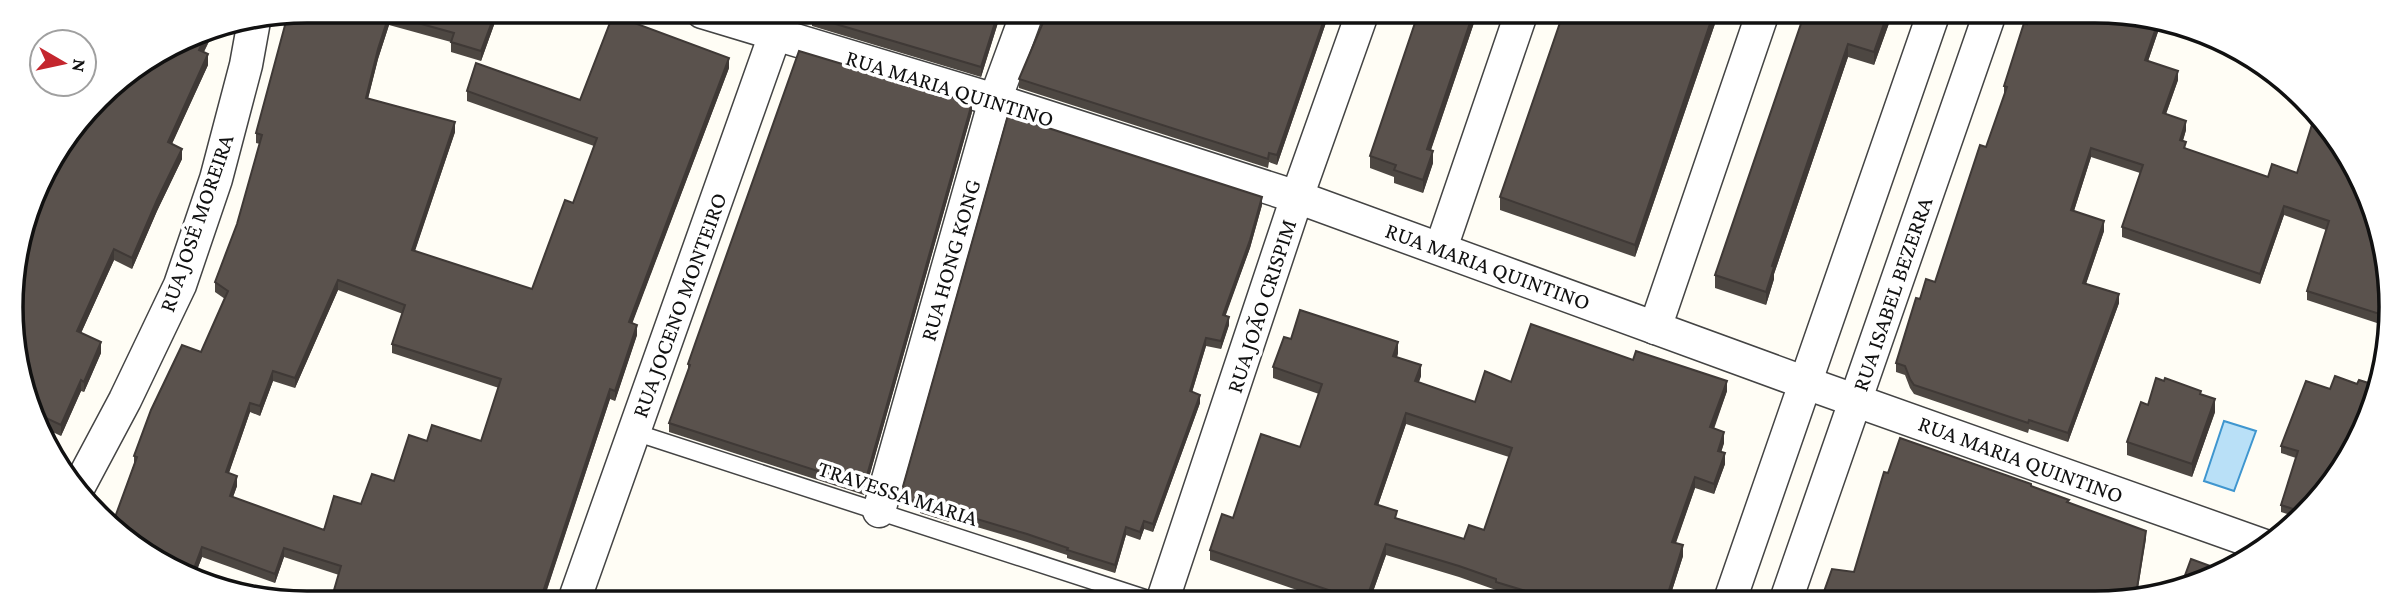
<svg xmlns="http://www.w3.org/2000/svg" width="2402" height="614" viewBox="0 0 2402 614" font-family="'Crimson Pro',serif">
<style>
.water{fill:#b9e0f7;stroke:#3f96cf;stroke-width:2}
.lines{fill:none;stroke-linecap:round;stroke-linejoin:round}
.lane-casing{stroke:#444;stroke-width:19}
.street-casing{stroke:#444;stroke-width:35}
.lane{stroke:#fff;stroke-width:16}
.street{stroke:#fff;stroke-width:32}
.wall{fill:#4d4742;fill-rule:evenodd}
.shaded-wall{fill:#3f3936}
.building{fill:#5a524d;stroke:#3f3936;stroke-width:2;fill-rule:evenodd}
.labels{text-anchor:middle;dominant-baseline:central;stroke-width:7;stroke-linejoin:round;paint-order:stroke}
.street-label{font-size:23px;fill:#111;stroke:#fff}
.rim{fill:none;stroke:#111;stroke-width:3.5}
</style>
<rect width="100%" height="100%" fill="#fffdf5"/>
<!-- water -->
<path class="water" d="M2224 421 2256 431 2234 491 2204 481Z"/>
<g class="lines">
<!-- lane casing -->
<g class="lane-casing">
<path id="lane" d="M634 432 1148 599"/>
</g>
<!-- street casing -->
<g class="street-casing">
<g id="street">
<path d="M702 12 995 100 1297 197 1806 383 2265 546"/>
<path d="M1441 248 1521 14"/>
<path d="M1655 328 1762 15"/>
<path d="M76 492 125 400 180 285 216 179 246 65 254 21"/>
<path d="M879 511 995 100 1027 13"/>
<path d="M575 598 783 12"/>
<path d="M1163 599 1297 197 1362 14"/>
<path d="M1730 600 1933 15"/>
<path d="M1786 600 1989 16"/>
</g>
</g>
<!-- lane -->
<use href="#lane" class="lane"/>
<!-- street -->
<use href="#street" class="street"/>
</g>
<!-- wall -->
<g class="wall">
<path d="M307 10 499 11 481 61 451 52V42L389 25 378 59 368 98 455 132 415 251 532 289 573 203 594 146 467 101V91L580 100 729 68 632 323 637 335 615 401 610 399 545 596V598H332L339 575 284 557 275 583 202 557 195 575 143 554 114 520 134 464V456L201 352 225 299 215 292V282L237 224 260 144 256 143V133ZM338 290 403 314 392 344V353L499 388 481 441H427L394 481 324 530 233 497 237 486 229 473 250 412 260 416 273 381 295 388Z"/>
<path d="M1001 13 981 77 812 26V17Z"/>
<path d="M1047 13 1329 14 1277 165 1269 162 1268 168 1019 88V79Z"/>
<path d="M1418 14H1477L1431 150 1433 163 1423 193 1394 183V177L1370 168V156Z"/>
<path d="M1718 15 1635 257 1500 210V197Z"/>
<path d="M1804 15H1892L1874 65 1848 57 1774 274V279L1766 305 1715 288V275Z"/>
<path d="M2152 16 2162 20 2148 61 2178 80 2166 114 2186 130 2183 141 2186 149 2386 249V326L2307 300V291L2326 230 2284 215 2260 284 2122 237V227L2140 173 2091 157 2074 211 2104 231 2086 284 2119 303 2068 442 2029 429 2028 433 1914 394 1910 388 1905 375 1896 372V363L1920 299 1935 282 1986 147 2004 96V86L2027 24Z"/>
<path d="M215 29 204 52 208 65 172 144 182 159 157 211 132 269 114 260 81 333 101 353 84 392 81 391 61 436 42 427 21 384Z"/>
<path d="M972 112 864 495 669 432V423L688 373V364Z"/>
<path d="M1262 205 1250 248 1225 316 1229 325 1221 349 1206 346 1192 392 1200 403 1153 532 1144 529 1140 540 1126 535 1115 573 1067 558V555L1027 542 950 519 949 522 920 513V510L900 505V497Z"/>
<path d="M1291 339 1398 353 1397 358 1421 376 1419 382 1475 402 1511 382 1633 360 1727 391 1714 429 1724 443 1721 452 1725 464 1714 494 1695 488 1676 543 1683 556 1669 600H1520L1496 593V590L1459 577 1386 555 1370 600H1326L1210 560V550L1233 518 1300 447 1319 394 1273 378V367ZM1406 424 1509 457 1484 530 1464 539 1397 518 1378 505Z"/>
<path d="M2330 389 2352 455 2300 518 2281 512V505L2296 458 2281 453V446Z"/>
<path d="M2201 394 2215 412 2192 477 2127 455V442L2148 405Z"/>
</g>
<!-- shaded-wall -->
<g class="shaded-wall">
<path d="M496 11H499L481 61V51Z"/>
<path d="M998 13H1001L981 77V67Z"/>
<path d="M1326 14H1329L1277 165V155Z"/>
<path d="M1473 14H1477L1427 161V149Z"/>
<path d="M389 15V25L378 59 366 107V98L378 49Z"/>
<path d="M1713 15H1718L1635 257V245Z"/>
<path d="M1887 15H1892L1874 65V52Z"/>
<path d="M2159 19 2162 20 2145 70V60Z"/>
<path d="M215 29 199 61V50L209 30Z"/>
<path d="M1848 44V57L1774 274V279L1766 305V292L1772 266Z"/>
<path d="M208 54V65L168 152V142Z"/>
<path d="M729 58V68L629 332V322Z"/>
<path d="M2178 71V80L2163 122V113Z"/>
<path d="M972 103V112L864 495V486Z"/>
<path d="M2186 121V130L2180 149V140Z"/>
<path d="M455 122V132L412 259V250Z"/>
<path d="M2091 148V157L2071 220V210Z"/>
<path d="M182 149V159L157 211 132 269V258L157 200Z"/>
<path d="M1433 151V163L1423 193V180Z"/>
<path d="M1262 197V205L1250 248 1223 323V315Z"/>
<path d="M2284 206V215L2260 284V274Z"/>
<path d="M2104 221V231L2083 292V283Z"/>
<path d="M114 249V260L77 342V331Z"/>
<path d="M338 280V290L295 388V378Z"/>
<path d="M2119 294V303L2068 442V433Z"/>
<path d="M1229 317V325L1221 349V341Z"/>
<path d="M637 325V335L615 401V391Z"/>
<path d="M1206 338V346L1190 399V391Z"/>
<path d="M101 342V353L84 392V382Z"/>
<path d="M1398 342V353L1393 367V356Z"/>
<path d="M1421 365V376L1415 392V381Z"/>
<path d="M273 371V381L260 416V406Z"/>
<path d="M81 380V391L61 436V425Z"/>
<path d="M1727 381V391L1710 438V427Z"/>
<path d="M610 389V399L544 598 542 595Z"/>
<path d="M1200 395V403L1153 532V524Z"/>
<path d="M2215 399V412L2192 477V464Z"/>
<path d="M250 403V412L226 481V472Z"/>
<path d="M1406 413V424L1375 514V504Z"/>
<path d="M1724 432V443L1718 462V451Z"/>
<path d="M1725 453V464L1714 494V484Z"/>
<path d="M237 476V486L230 505V496Z"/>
<path d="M1695 477V488L1672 553V542Z"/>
<path d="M1144 521V529L1140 540V532Z"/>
<path d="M1126 527V535L1115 573V565Z"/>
<path d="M2146 531V539L2136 600 2135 601Z"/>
<path d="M1386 544V555L1370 600H1366Z"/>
<path d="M1683 545V556L1669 600H1666Z"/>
<path d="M202 547V557L195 575H193V571Z"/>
<path d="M284 548V557L275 583V574Z"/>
</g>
<!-- building -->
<g class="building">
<path d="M307 10 496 11 481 51 451 42 454 33 389 15 378 49 366 98 455 122 412 250 532 289 565 200 573 203 597 138 467 91 476 63 580 100 613 15 729 58 629 322 637 325 615 391 610 389 542 595 545 596 544 598H334L332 597 341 566 284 548 275 574 202 547 193 571 188 569 187 572 143 554 102 516 114 520 137 457 134 456 151 410 182 345 201 352 228 291 215 282 237 224 262 135 256 133 288 14ZM338 280 405 305 392 344 501 379 481 441 432 425 427 441 409 435 394 481 372 474 361 504 334 496 324 530 230 496 237 476 226 472 250 403 260 406 273 371 295 378Z"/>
<path d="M813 12 998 13 981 67 812 17Z"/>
<path d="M1047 13 1326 14 1277 155 1269 153 1268 159 1019 79Z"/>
<path d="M1418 14H1473L1427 149 1433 151 1423 180 1394 170 1396 165 1370 156Z"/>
<path d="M1563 14 1713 15 1635 245 1500 197Z"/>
<path d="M1804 15H1887L1874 52 1848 44 1772 266 1774 267 1766 292 1715 275Z"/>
<path d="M2030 16H2152L2159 19 2145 60 2178 71 2163 113 2186 121 2180 140 2186 142 2184 148 2268 177 2272 164 2297 173 2315 115 2341 142 2386 249V316L2307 291 2329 221 2284 206 2260 274 2122 227 2143 165 2091 148 2071 210 2104 221 2083 283 2119 294 2068 433 2029 420 2028 423 1914 385 1910 379 1905 366 1896 363 1916 298 1920 299 1926 279 1935 282 1980 145 1986 147 2007 87 2004 86 2024 23 2027 24Z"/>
<path d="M209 30 199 50 208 54 168 142 182 149 157 200 132 258 114 249 77 331 101 342 84 382 81 380 61 425 35 413 21 384 11 287 41 176 111 84 194 33Z"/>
<path d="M799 51 972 103 864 486 669 423 690 365 688 364 696 341Z"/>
<path d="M1008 115 1262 197 1250 240 1223 315 1229 317 1221 341 1206 338 1190 391 1200 395 1153 524 1144 521 1140 532 1126 527 1115 565 1067 550 1068 548 1027 534 950 511 949 514 920 505 921 503 900 497Z"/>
<path d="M1300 310 1398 342 1393 356 1421 365 1415 381 1475 402 1485 371 1511 382 1531 324 1633 360 1636 351 1727 381 1710 427 1724 432 1718 451 1725 453 1714 484 1695 477 1672 542 1683 545 1666 600H1555L1496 582V579L1459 566 1386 544 1366 600H1358L1210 550 1222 514 1233 518 1261 434 1300 447 1322 384 1273 367 1284 337 1291 339ZM1406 413 1512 448 1484 530 1469 525 1464 539 1395 518 1397 511 1375 504Z"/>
<path d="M2335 376 2357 384 2359 380 2378 386 2352 455 2305 513 2281 505 2298 451 2281 446 2306 381 2330 389Z"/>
<path d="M2156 378 2164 381 2165 378 2201 391 2200 394 2215 399 2192 464 2127 442 2141 402 2148 405Z"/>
<path d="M1900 438 2031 484V486L2069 500 2067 502 2146 531 2135 601 1821 600 1832 569 1854 572 1884 472 1888 473Z"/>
<path d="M2191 559 2224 571 2209 581 2180 589Z"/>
</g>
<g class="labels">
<!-- street labels -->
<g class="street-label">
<text transform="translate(950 88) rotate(17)">RUA MARIA QUINTINO</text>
<text transform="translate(196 223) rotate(-71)">RUA JOSÉ MOREIRA</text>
<text transform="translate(950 260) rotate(-74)">RUA HONG KONG</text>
<text transform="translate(1488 266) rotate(20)">RUA MARIA QUINTINO</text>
<text transform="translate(1892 294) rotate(-71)">RUA ISABEL BEZERRA</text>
<text transform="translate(679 305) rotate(-70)">RUA JOCENO MONTEIRO</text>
<text transform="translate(1261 306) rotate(-72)">RUA JOÃO CRISPIM</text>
<text transform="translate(2021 459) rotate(20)">RUA MARIA QUINTINO</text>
<text transform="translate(898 493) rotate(18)">TRAVESSA MARIA</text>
</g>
</g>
<!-- crop -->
<path d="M0 0H2402V614H0ZM307 23H2095A284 284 0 0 1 2379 307V307A284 284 0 0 1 2095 591H307A284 284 0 0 1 23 307V307A284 284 0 0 1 307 23Z" fill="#fff" fill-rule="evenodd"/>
<path class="rim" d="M307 23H2095A284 284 0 0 1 2379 307V307A284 284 0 0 1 2095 591H307A284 284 0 0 1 23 307V307A284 284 0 0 1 307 23Z"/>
<!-- north arrow -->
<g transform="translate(63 63) rotate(99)"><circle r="33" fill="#ffffff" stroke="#a0a0a0" stroke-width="2"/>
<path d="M0-5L12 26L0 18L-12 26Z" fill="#c4262e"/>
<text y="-10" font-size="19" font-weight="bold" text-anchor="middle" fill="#111111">N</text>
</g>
</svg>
